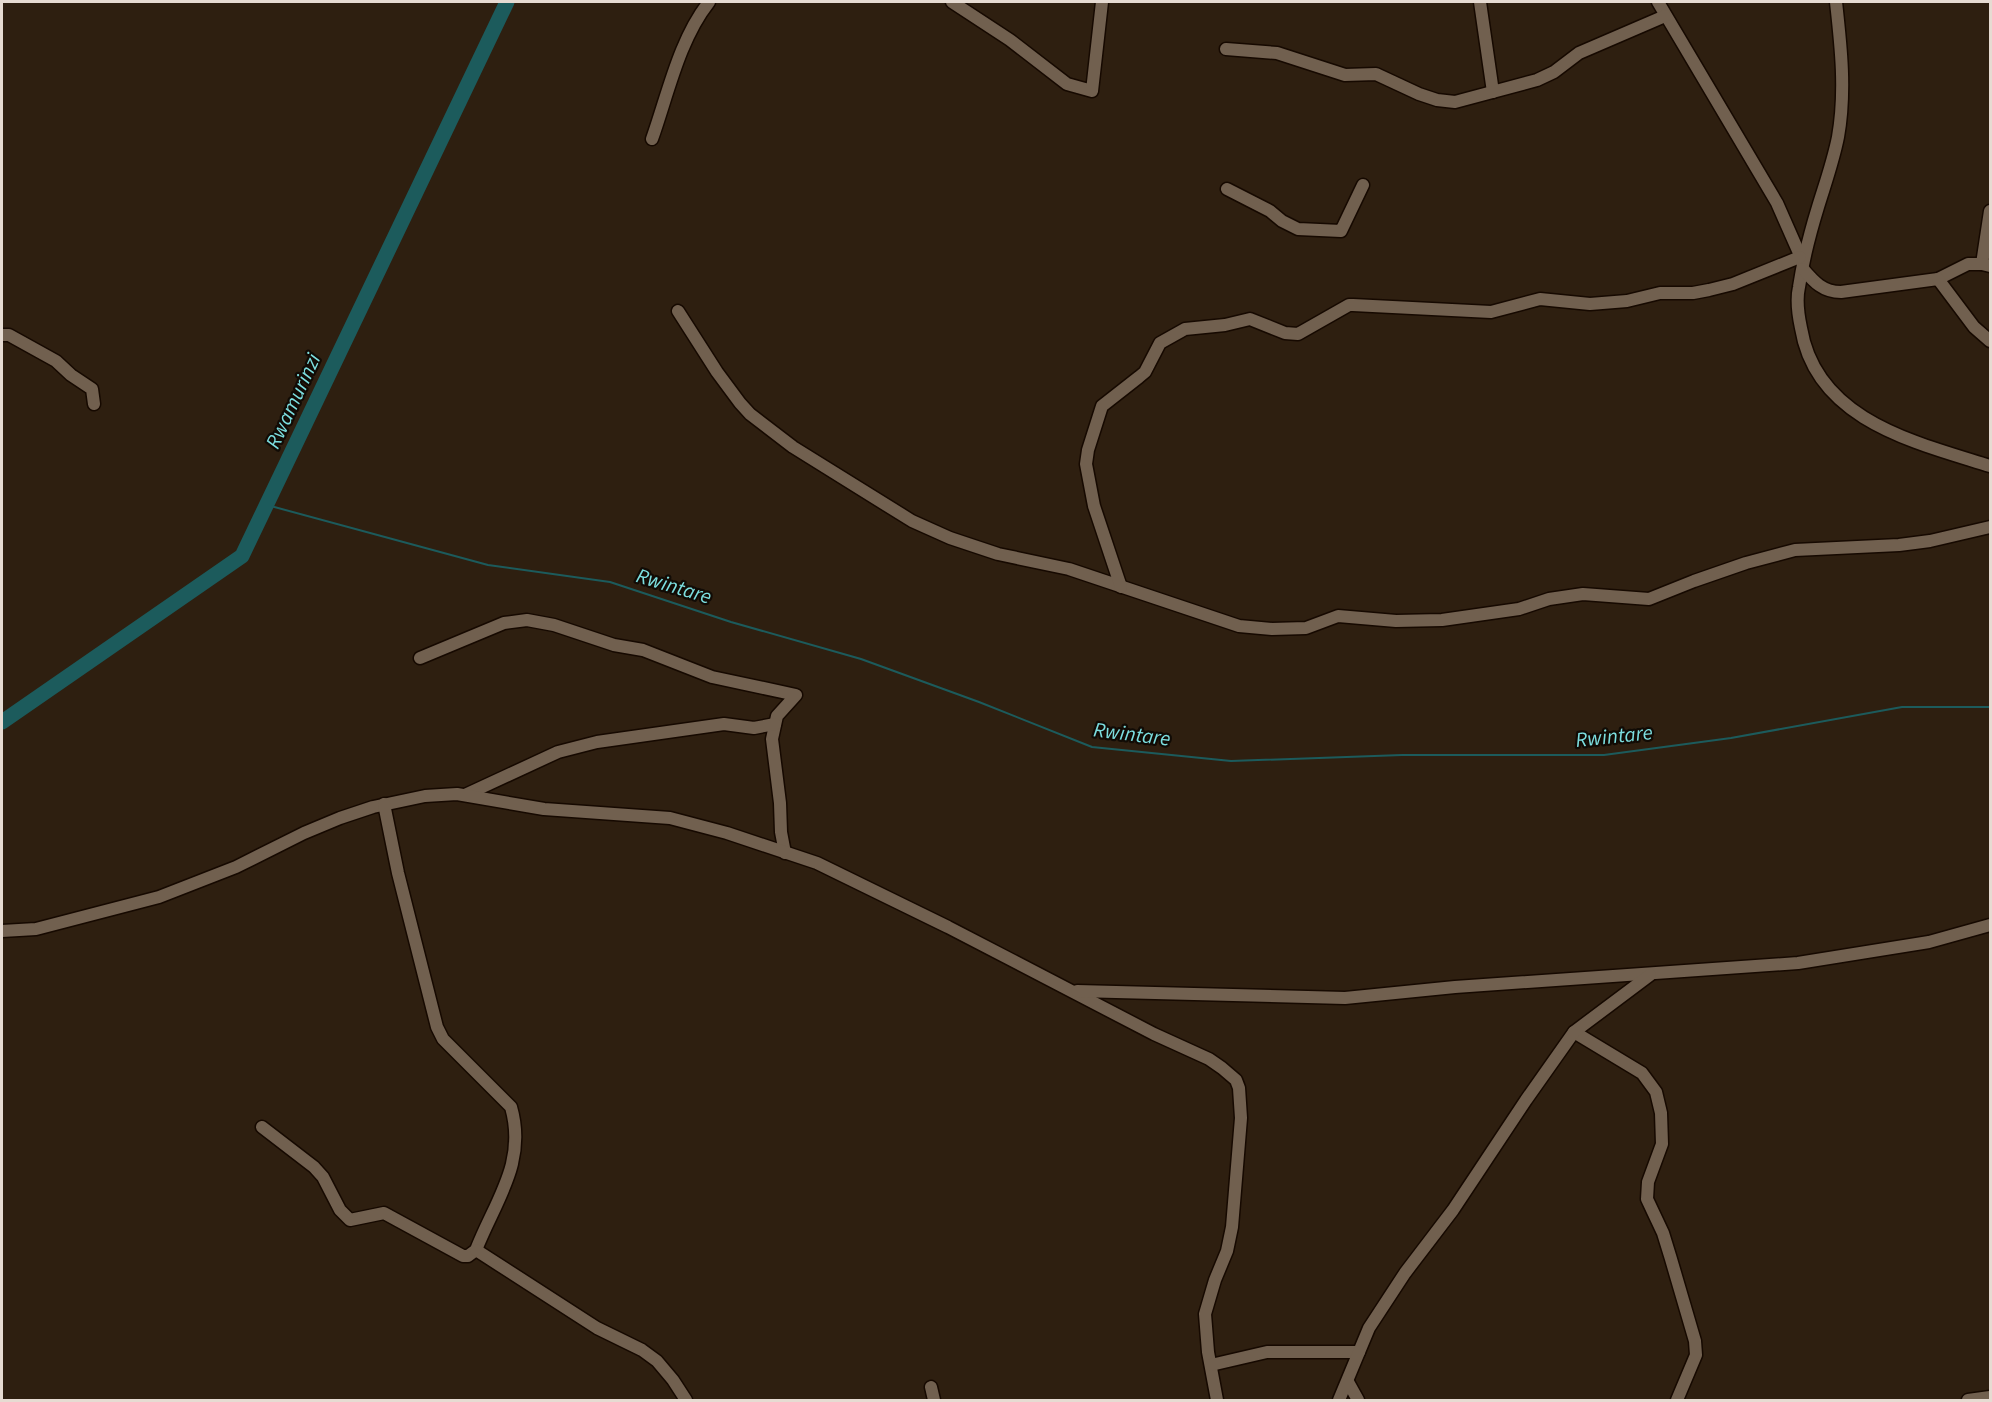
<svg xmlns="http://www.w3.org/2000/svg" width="1992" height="1402" viewBox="0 0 1992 1402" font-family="'Source Sans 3',sans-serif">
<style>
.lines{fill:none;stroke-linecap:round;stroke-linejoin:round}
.stream{stroke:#1c5b5c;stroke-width:2}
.river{stroke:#1c5b5c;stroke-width:15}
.minor-casing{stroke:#160900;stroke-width:15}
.minor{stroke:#71604f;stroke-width:12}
.labels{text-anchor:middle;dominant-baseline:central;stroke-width:4.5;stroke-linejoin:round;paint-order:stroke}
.water-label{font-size:21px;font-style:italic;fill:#7cdedf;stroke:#110b05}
</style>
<rect width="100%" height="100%" fill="#2e1f10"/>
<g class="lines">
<!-- stream -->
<path class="stream" d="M267 505 488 565 610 582 731 622 861 659 979 702 1092 747 1231 761 1402 755H1604L1731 738 1902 707H1990"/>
<!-- river -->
<path class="river" d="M2 722 242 556 507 2"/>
<!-- minor casing -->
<g class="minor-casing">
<g id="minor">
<path d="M952 2 1010 40 1067 84 1092 91 1102 2"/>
<path d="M1480 2 1493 92"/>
<path d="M1658 2 1777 203 1803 262"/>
<path d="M1836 2C1841 47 1846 92 1838 137 1833 162 1825 184 1818 207 1810 233 1803 260 1799 287 1796 300 1798 314 1801 328 1816 420 1914 442 1990 466"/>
<path d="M1226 49 1277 53 1345 75 1376 74 1419 94 1437 100 1455 102 1537 80 1554 72 1579 53 1665 16"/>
<path d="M652 139C668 94 679 40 709 2"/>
<path d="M1227 189 1270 211 1282 221 1298 229 1341 231 1363 185"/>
<path d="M1982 264 1990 211"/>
<path d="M1803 269C1814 282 1823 292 1841 292L1938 279 1968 264H1982L1990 266"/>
<path d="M1938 279 1974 327 1990 341"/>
<path d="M678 311 717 372 740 403 750 414 793 447 912 521 950 538 998 554 1069 569 1239 626 1272 629 1306 628 1338 616 1396 621 1442 620 1519 609 1549 599 1583 594 1649 599 1694 581 1746 563 1795 550 1899 545 1930 541 1990 527"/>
<path d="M2 335H9L56 361 71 375 92 389 94 404"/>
<path d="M1121 587 1094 506 1086 464 1088 450 1102 406 1139 377 1145 372 1160 343 1185 329 1225 325 1250 319 1285 333 1298 334 1349 305H1353L1491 312 1540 299 1590 304 1627 301 1660 293H1693L1709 290 1733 284 1800 257"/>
<path d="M420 658 504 623 527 620 554 625 614 645 643 650 712 677 796 695 777 716 772 739 780 803 781 832 785 853"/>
<path d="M465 795 558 752 597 742 724 724 754 728 775 724"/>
<path d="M2 931 36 929 159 897 236 867 304 833 340 818 373 807 425 796 457 794 544 809 670 818 727 833 817 863 948 927 1154 1034 1209 1059 1222 1068 1236 1080 1239 1088 1241 1118 1232 1227 1227 1251 1215 1280 1205 1314 1208 1352 1217 1400"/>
<path d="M1077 991 1345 998 1455 987 1798 963 1929 942 1990 925"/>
<path d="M1574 1032 1642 1073 1656 1092 1661 1113 1662 1144 1648 1182 1647 1199 1663 1233 1671 1259 1695 1341 1696 1355 1677 1400"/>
<path d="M262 1127 314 1167 323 1177 340 1210 350 1220 384 1213 463 1256H468L476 1250C495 1201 527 1163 511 1107L443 1039 437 1027 398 873 384 804"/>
<path d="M476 1250 597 1328 642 1350 657 1361 673 1380 686 1400"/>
<path d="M1211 1365 1267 1352H1359"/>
<path d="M1348 1382 1358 1400"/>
<path d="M931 1387 934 1400"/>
<path d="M1339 1400 1369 1328 1405 1273 1453 1210 1526 1100 1574 1032 1650 975"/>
<path d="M1968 1400 1990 1397"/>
</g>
</g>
<!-- minor -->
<use href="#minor" class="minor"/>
</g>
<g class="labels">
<!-- water labels -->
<g class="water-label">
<text transform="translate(293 401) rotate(-65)">Rwamurinzi</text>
<text transform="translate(674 586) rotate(17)">Rwintare</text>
<text transform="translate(1132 734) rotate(7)">Rwintare</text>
<text transform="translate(1614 736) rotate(-6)">Rwintare</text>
</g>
</g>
<!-- border -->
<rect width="1992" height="1402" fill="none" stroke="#e6dbd2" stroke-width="6"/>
</svg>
